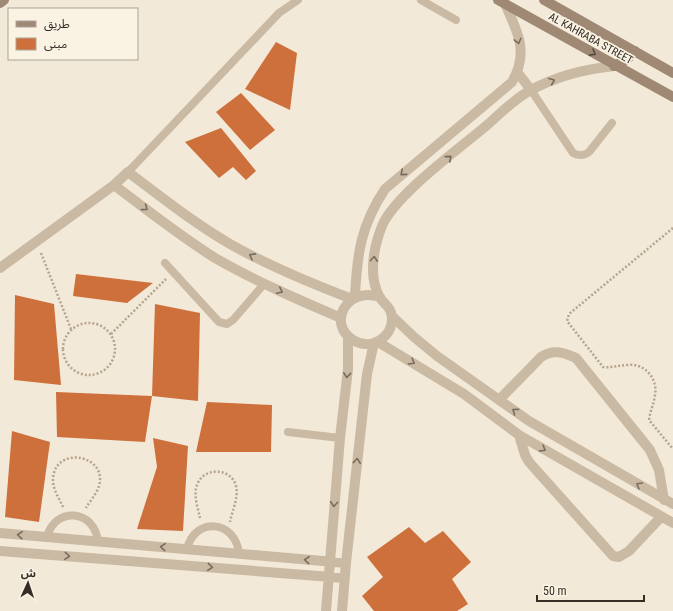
<svg xmlns="http://www.w3.org/2000/svg" width="673" height="611" font-family="'Roboto Condensed','Noto Sans Arabic',sans-serif">
<style>
.building{fill:#ce703b}
.lines{fill:none;stroke-linecap:round;stroke-linejoin:round}
.path{stroke:#b7a48d;stroke-width:2.5;stroke-dasharray:2 2;stroke-linecap:butt}
.lane{stroke:#cbbaa3;stroke-width:8}
.street{stroke:#cbbaa3;stroke-width:10}
.secondary{stroke:#9f8975;stroke-width:10}
.oneway{stroke:#796c5e}
.oneway2{stroke:#56493e}
.labels{text-anchor:middle;stroke-width:3.5;stroke-linejoin:round;paint-order:stroke}
.street-label{font-size:11px;fill:#362d26;stroke:#faf3e4}
</style>
<rect width="100%" height="100%" fill="#f3e9d8"/>
<path class="building" d="M276,42L297,53L290,110L245,89Z
M241,93L275,130L250,150L216,112Z
M221,128L256,171L246,180L233,167L219,178L185,142Z
M76,274L153,283L127,303L73,296Z
M15,295L54,304L61,385L14,380Z
M155,304L200,313L198,401L152,396Z
M56,392L152,396L145,442L57,437Z
M207,402L272,405L271,452H196Z
M12,431L50,442L39,522L5,517Z
M153,438L188,446L183,531L137,529L157,467Z
M409,527L425,543L443,531L471,562L452,579L468,604L457,611H374L362,596L383,577L367,557Z"/>
<g class="lines">
<path class="path" d="M673,228L569,314L567,321L603,367C612,368 619,365 628,365C645,363 658,379 655,395C654,404 650,411 649,420L673,449
M41,253L71,329
M63 349a26 26 0 1 1 52 0a26 26 0 1 1-52 0Z
M111,334L166,279
M63,507C59,498 52,488 53,478C56,445 108,455 99,486C97,493 90,501 86,508
M200,518C198,508 193,495 197,485C203,467 231,467 236,486C239,497 232,511 230,522"/>
<path class="lane" d="M421,0L456,20
M531,90L573,153C579,156 584,156 589,152L612,123
M128,172L279,13L298,0
M165,263L219,322L227,324L233,320L264,284
M288,432L340,438
M47,537C55,506 95,509 98,542
M187,549C195,516 236,520 239,554"/>
<path class="street" d="M518,73L531,90
M114,185C147,210 180,236 215,258C255,281 299,300 341,318
M0,268L114,185L128,172C161,197 194,223 230,244C269,266 310,283 352,299
M355,296C357,254 361,225 385,189L512,82C529,53 518,32 505,4
M380,297C346,286 327,324 353,340C370,351 392,338 392,319C392,307 384,305 379,296C368,275 374,246 382,226C395,195 459,149 486,126C500,114 515,98 531,90C557,76 585,69 614,66
M392,316L414,337L437,356L529,421L673,504
M378,342L464,394L519,435L673,523
M499,400L541,357C553,349 563,352 576,358L650,450L659,470L664,500
M519,435L525,455L529,462L613,556L619,557L629,551L661,517
M0,533L346,563
M0,551L344,578
M326,611L340,438L348,369V336
M342,611L346,563L367,374L374,343"/>
<path class="secondary" d="M498,0L673,97
M544,0L673,73
M0,3L4,0
M614,66L626,60L635,51"/>
</g>
<defs><path id="oneway-chevron" d="M-2-3.5L2.5 0L-2 3.5" fill="none" stroke-width="1.6" stroke-linecap="round" stroke-linejoin="round"/></defs>
<g class="oneway">
<use href="#oneway-chevron" transform="translate(518 41) rotate(76)"/>
<use href="#oneway-chevron" transform="translate(552 81) rotate(-23)"/>
<use href="#oneway-chevron" transform="translate(449 158) rotate(-40)"/>
<use href="#oneway-chevron" transform="translate(403 173) rotate(139)"/>
<use href="#oneway-chevron" transform="translate(145 208) rotate(37)"/>
<use href="#oneway-chevron" transform="translate(252 256) rotate(-152)"/>
<use href="#oneway-chevron" transform="translate(374 259) rotate(-86)"/>
<use href="#oneway-chevron" transform="translate(280 291) rotate(25)"/>
<use href="#oneway-chevron" transform="translate(412 362) rotate(31)"/>
<use href="#oneway-chevron" transform="translate(347 375) rotate(96)"/>
<use href="#oneway-chevron" transform="translate(515 411) rotate(-144)"/>
<use href="#oneway-chevron" transform="translate(543 449) rotate(30)"/>
<use href="#oneway-chevron" transform="translate(357 461) rotate(-84)"/>
<use href="#oneway-chevron" transform="translate(639 485) rotate(-150)"/>
<use href="#oneway-chevron" transform="translate(334 504) rotate(95)"/>
<use href="#oneway-chevron" transform="translate(20 535) rotate(-175)"/>
<use href="#oneway-chevron" transform="translate(163 547) rotate(-175)"/>
<use href="#oneway-chevron" transform="translate(67 556) rotate(5)"/>
<use href="#oneway-chevron" transform="translate(307 560) rotate(-175)"/>
<use href="#oneway-chevron" transform="translate(210 567) rotate(5)"/>
</g>
<use class="oneway2" href="#oneway-chevron" transform="translate(593 53) rotate(29)"/>
<g class="labels">
<g class="street-label">
<text transform="translate(591 38) rotate(29)" y="4">AL KAHRABA STREET</text>
</g>
</g>
<rect x="8" y="8" width="130" height="52" fill="#faf3e4" stroke="#aca498"/>
<rect x="16" y="21" width="20" height="6" fill="#9f8975" stroke="#aca498"/>
<text x="44" y="28" font-size="12" fill="#362d26">طريق</text>
<rect x="16" y="38" width="20" height="12" fill="#ce703b" stroke="#aca498"/>
<text x="44" y="48" font-size="12" fill="#362d26">مبنى</text>
<g transform="translate(28 583) rotate(3)" stroke="#faf3e4" stroke-width="3" paint-order="stroke">
<path d="M0-3L7 15L0 10L-7 15Z" fill="#362d26"/>
<text y="-6" font-size="11" font-weight="bold" text-anchor="middle" fill="#362d26">ش</text>
</g>
<path d="M537 595v6h107v-6" fill="none" stroke="#362d26" stroke-width="2"/>
<text x="543" y="595" font-size="12" fill="#362d26" stroke="#faf3e4" stroke-width="3" paint-order="stroke">50 m</text>
</svg>
